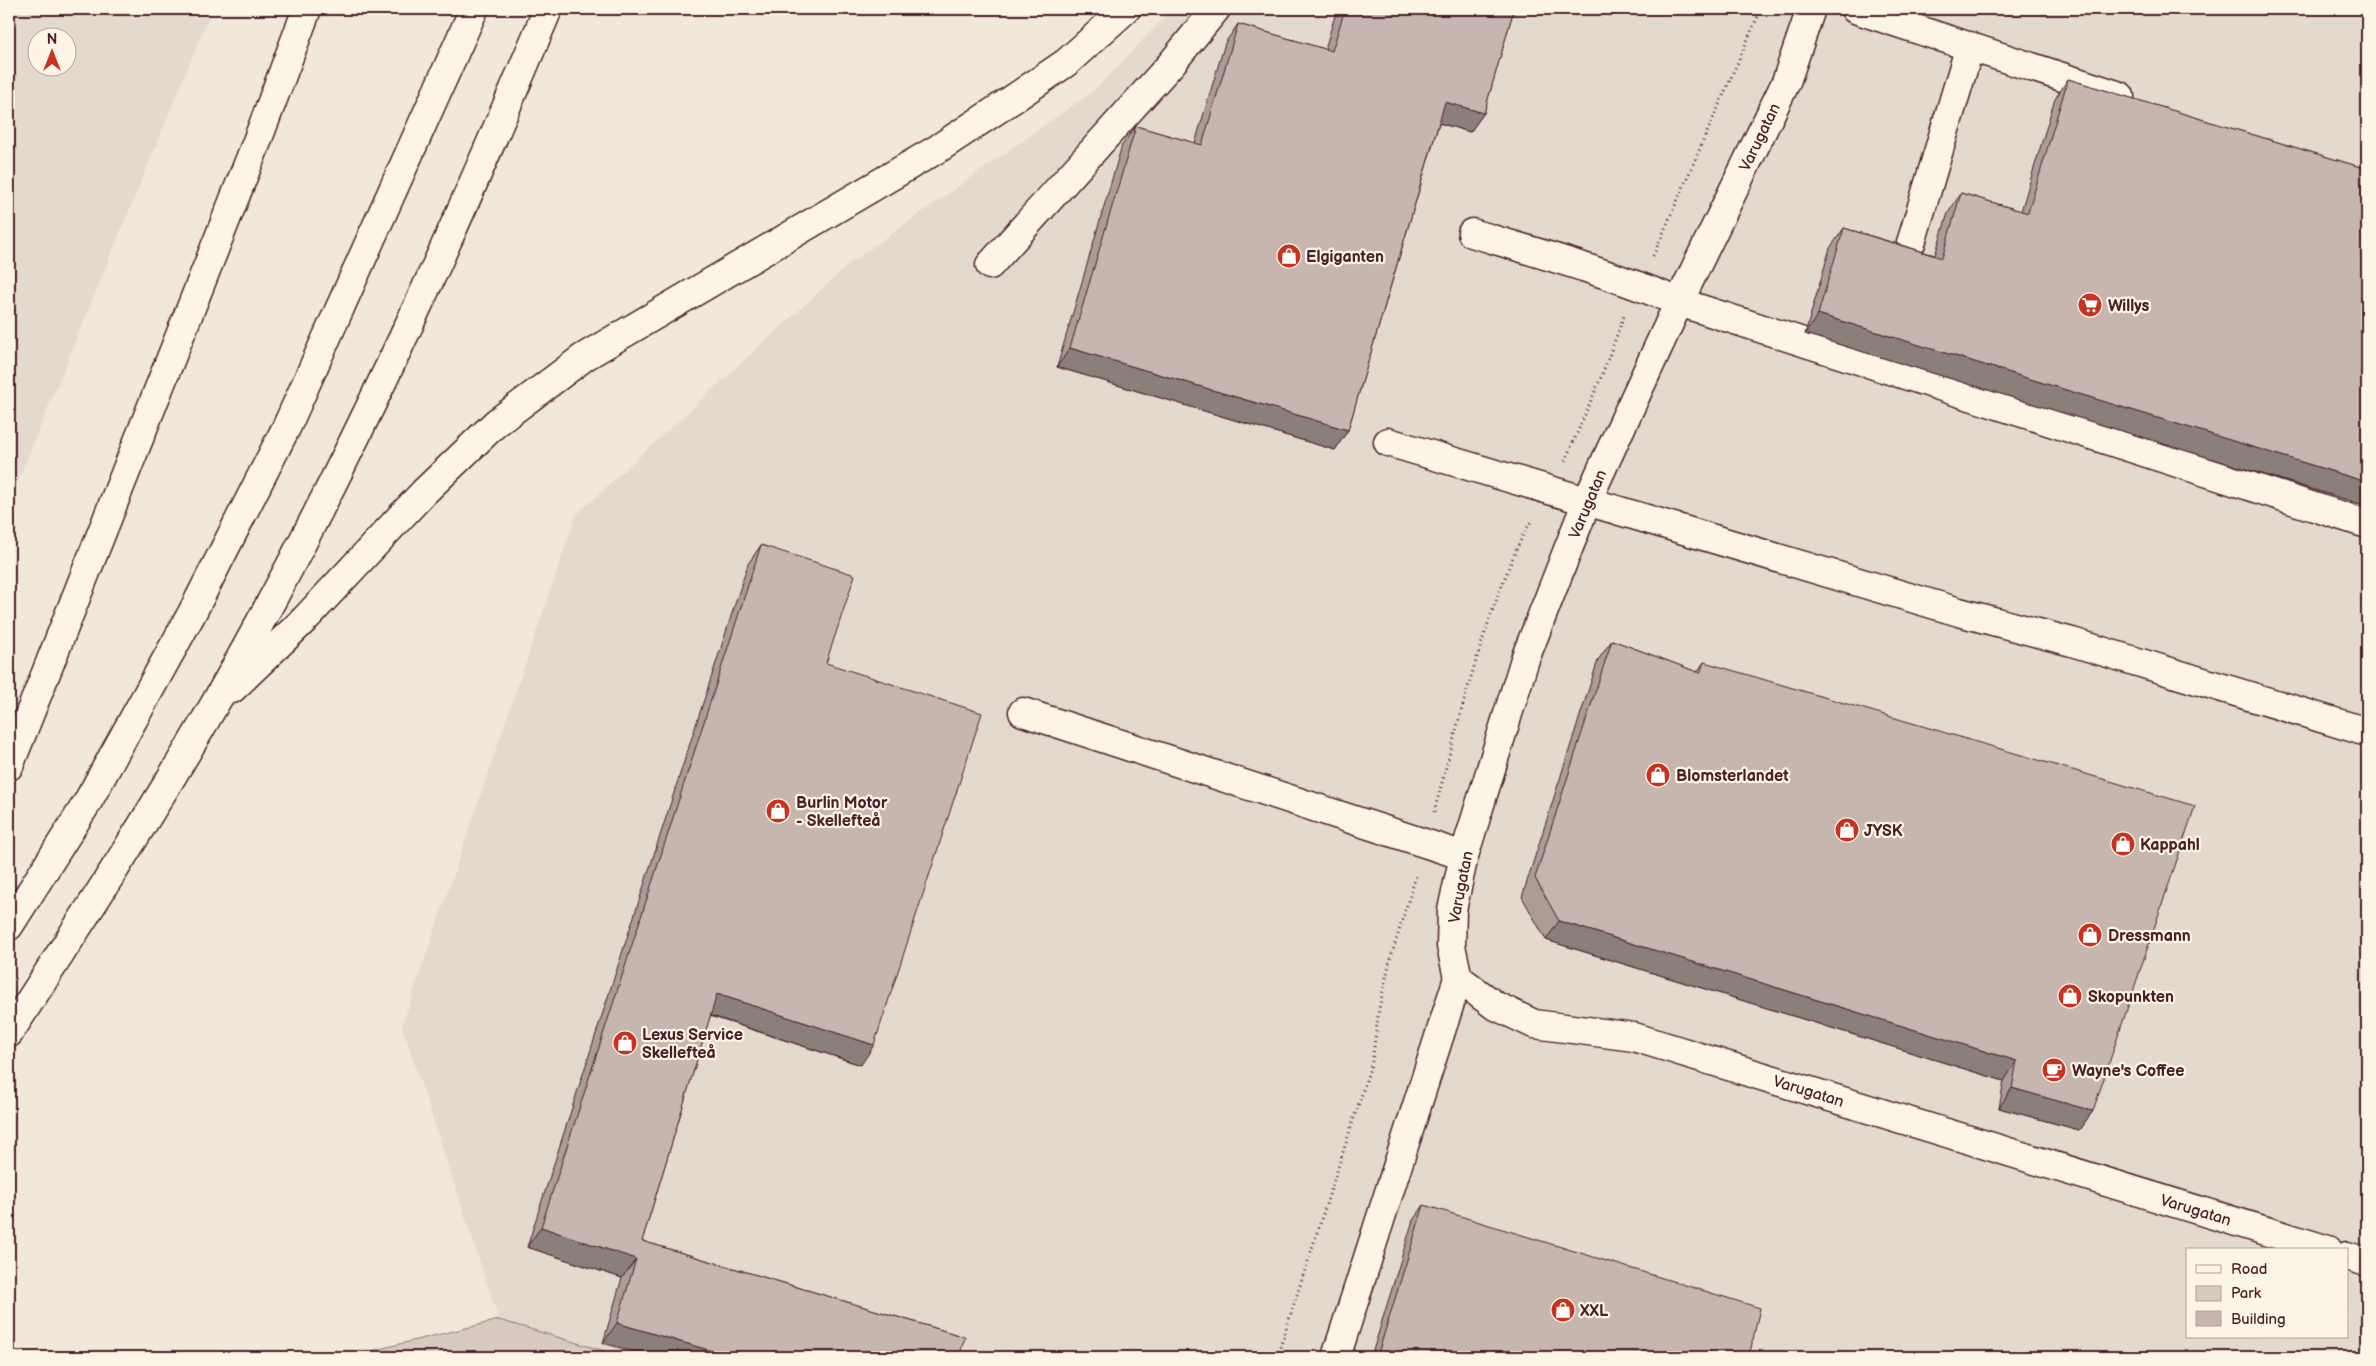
<svg xmlns="http://www.w3.org/2000/svg" width="2376" height="1366" font-family="'Balsamiq Sans',sans-serif">
<style>
.built{fill:#e4d9cd;fill-rule:evenodd}
.green{fill:#d8cac0;stroke:#917476}
.lines{fill:none;stroke-linecap:round;stroke-linejoin:round}
.minor-casing{stroke:#4a1f2b;stroke-width:31}
.highway-casing{stroke:#4a1f2b;stroke-width:31}
.path{stroke:#4a1f2b;stroke-width:3;stroke-dasharray:1 4;stroke-linecap:butt}
.minor{stroke:#fcf5e5;stroke-width:28}
.highway{stroke:#fcf5e5;stroke-width:28}
.wall{fill:#ab9d96;stroke:#4a1f2b}
.shaded-wall{fill:#8b7f7a;stroke:#4a1f2b}
.building{fill:#c7b6af;stroke:#4a1f2b}
.labels{text-anchor:middle;stroke-width:4.5;stroke-linejoin:round;paint-order:stroke}
.street-label{font-size:16px;fill:#4a1f2b;stroke:#fcf5e5}
.poi-label{font-size:16px;font-weight:bold;fill:#4a1f2b;stroke:#fcf5e5;text-anchor:start}
</style>
<rect width="100%" height="100%" fill="#f1e8da"/>
<filter id="ink" filterUnits="userSpaceOnUse"><feTurbulence type="fractalNoise" baseFrequency=".02" numOctaves="2"/><feDisplacementMap in="SourceGraphic" scale="10" xChannelSelector="R" yChannelSelector="G"/><feConvolveMatrix kernelMatrix="1 2 1 2 8 2 1 2 1" color-interpolation-filters="sRGB"/></filter>
<g filter="url(#ink)">
<path class="built" d="M9,9H212L9,503ZM38,38H68V68H38Z
M1172,9H2367V1357H625L499,1320L402,1026L576,515L850,263L1096,89ZM2187,1250H2347V1337H2187Z"/>
<path class="green" d="M499,1320L625,1357H346Z"/>
<g class="lines">
<defs>
<g id="minor">
<path id="s1" d="M1811,9L1786,82L1679,302L1587,501L1525,659L1464,856L1452,910L1451,946L1458,978L1494,1005L1534,1024L1634,1037L2328,1250"/>
<path d="M1855,9L2120,96"/>
<path d="M1472,233C1542,254 1612,274 1679,302L2367,524"/>
<path d="M1911,243L1970,46"/>
<path d="M990,265L1171,64L1216,9"/>
<path d="M1388,442L1959,612L2072,642L2367,732"/>
<path d="M1023,712L1464,856"/>
<path d="M2347,1256L2367,1262"/>
<path d="M1336,1357L1458,978"/>
</g>
<path id="highway" d="M232,689L305,619L424,492L496,423L584,357L939,148L1013,99L1067,62L1126,9
M9,766L256,144L307,9
M9,926L87,803L192,613L287,426L474,9
M9,1033C79,925 149,818 213,707C341,483 448,247 548,9"/>
</defs>
<use href="#minor" class="minor-casing"/>
<use href="#highway" class="highway-casing"/>
<path class="path" d="M1653,256L1761,9
M1565,461L1602,375L1624,316
M1434,812C1454,739 1472,664 1499,593C1509,568 1517,543 1532,520
M1277,1357L1372,1062L1379,1009L1390,960L1416,876"/>
<use href="#minor" class="minor"/>
<use href="#highway" class="highway"/>
</g>
<path class="wall" d="M1337,9H1514L1484,113L1470,132L1439,123L1348,430L1335,450L1057,367L1122,145L1136,126L1195,143L1225,43L1238,24L1325,49Z
M2068,79L2367,169V506L1805,334L1830,248L1844,228L1935,255L1948,213L1961,193L2021,211L2055,99Z
M761,545L826,663L861,1065L710,1016L642,1241L965,1337L603,1343L622,1278L527,1247L748,564Z
M1612,640L1697,672L1704,662L2093,1111L2079,1130L1999,1108L2004,1081L1546,940L1522,897L1598,660Z
M1424,1205L1749,1357H1371L1413,1220Z"/>
<path class="shaded-wall" d="M1445,102L1484,113L1470,132L1432,121Z
M1818,314L2367,482V506L1805,334Z
M1070,348L1348,430L1335,450L1057,367Z
M1559,921L2017,1061L2004,1081L1546,940Z
M717,994L874,1045L861,1065L703,1013Z
M2012,1088L2093,1111L2079,1130L1999,1108Z
M541,1227L636,1259L622,1278L527,1247Z
M617,1323L732,1357H652L603,1343Z"/>
<path class="building" d="M1345,9H1514L1484,113L1445,102L1348,430L1070,348L1136,126L1202,145L1238,24L1332,51Z
M2068,79L2367,169V482L1818,314L1844,228L1942,258L1961,193L2028,213Z
M761,545L855,575L826,663L982,713L874,1045L717,994L642,1241L965,1337L959,1357H732L617,1323L636,1259L541,1227Z
M1612,640L1700,673L1704,662L2195,806L2093,1111L2012,1088L2017,1061L1559,921L1535,878Z
M1424,1205L1760,1308L1749,1357H1377Z"/>
</g>
<defs>
<symbol id="shop-disc" viewBox="-11 -11 22 22"><circle r="9.5" fill="#c8321e" stroke="#fcf5e5"/><path d="M-5-2.5h2.3a2.7 3.5 0 0 1 5.4 0H5L5.5 6h-11ZM-1.5-2.5h3a1.5 2.3 0 0 0-3 0Z" fill="#fff"/></symbol>
<symbol id="supermarket-disc" viewBox="-11 -11 22 22"><circle r="9.5" fill="#c8321e" stroke="#fcf5e5"/><path d="M-6-5.5h2.5l.6 2H6L4.5 2H-2.5L-4.4-4H-6ZM-1.5 3.2a1.3 1.3 0 1 0 .1 0ZM3 3.2a1.3 1.3 0 1 0 .1 0Z" fill="#fff"/></symbol>
<symbol id="cafe-disc" viewBox="-11 -11 22 22"><circle r="9.5" fill="#c8321e" stroke="#fcf5e5"/><path d="M-5.5-4.5H6V0H3Q3 3.5 0 3.5H-2.5Q-5.5 3.5-5.5 0ZM3-3.2v2h1.7v-2ZM-6 4.5H4V6H-6Z" fill="#fff"/></symbol>
</defs>
<g fill-rule="evenodd">
<use href="#shop-disc" x="1275" y="242" width="28" height="28"/>
<use href="#supermarket-disc" x="2076" y="291" width="28" height="28"/>
<use href="#shop-disc" x="1644" y="761" width="28" height="28"/>
<use href="#shop-disc" x="764" y="797" width="28" height="28"/>
<use href="#shop-disc" x="1833" y="816" width="28" height="28"/>
<use href="#shop-disc" x="2109" y="830" width="28" height="28"/>
<use href="#shop-disc" x="2076" y="921" width="28" height="28"/>
<use href="#shop-disc" x="2056" y="982" width="28" height="28"/>
<use href="#shop-disc" x="611" y="1029" width="28" height="28"/>
<use href="#cafe-disc" x="2040" y="1056" width="28" height="28"/>
<use href="#shop-disc" x="1549" y="1296" width="28" height="28"/>
</g>
<g class="labels">
<g class="street-label">
<text transform="translate(1759 137) rotate(-64)" y="6">Varugatan</text>
<text transform="translate(1587 504) rotate(-67)" y="6">Varugatan</text>
<text transform="translate(1460 887) rotate(-79)" y="6">Varugatan</text>
<text dy="6" stroke="none"><textPath href="#s1" startOffset="1414">Varugatan</textPath></text>
<text dy="6" stroke="none"><textPath href="#s1" startOffset="1819">Varugatan</textPath></text>
</g>
<g class="poi-label">
<text x="1306" y="262">Elgiganten</text>
<text x="2108" y="311">Willys</text>
<text x="1676" y="781">Blomsterlandet</text>
<text x="796" y="808">Burlin Motor<tspan x="796" dy="18">- Skellefteå</tspan></text>
<text x="1864" y="836">JYSK</text>
<text x="2140" y="850">Kappahl</text>
<text x="2108" y="941">Dressmann</text>
<text x="2088" y="1002">Skopunkten</text>
<text x="642" y="1040">Lexus Service<tspan x="642" dy="18">Skellefteå</tspan></text>
<text x="2072" y="1076">Wayne's Coffee</text>
<text x="1580" y="1316">XXL</text>
</g>
</g>
<rect width="2376" height="1366" fill="none" stroke="#fcf5e5" stroke-width="30"/>
<rect x="15" y="15" width="2346" height="1336" fill="none" stroke="#4a1f2b" stroke-width="2" filter="url(#ink)"/>
<rect x="2186" y="1248" width="162" height="90" fill="#fcf5e5" stroke="#b59f9b"/>
<rect x="2196" y="1265" width="25" height="8" fill="#fcf5e5" stroke="#b59f9b"/>
<text x="2231" y="1274" font-size="15" fill="#4a1f2b">Road</text>
<rect x="2196" y="1286" width="25" height="15" fill="#d8cac0" stroke="#b59f9b"/>
<text x="2231" y="1298" font-size="15" fill="#4a1f2b">Park</text>
<rect x="2196" y="1311" width="25" height="15" fill="#c7b6af" stroke="#b59f9b"/>
<text x="2231" y="1324" font-size="15" fill="#4a1f2b">Building</text>
<g transform="translate(52 52)"><circle r="24" fill="#fcf5e5" stroke="#b59f9b"/>
<path d="M0-4L9 19L0 12L-9 19Z" fill="#c8321e"/>
<text y="-8" font-size="14" font-weight="bold" text-anchor="middle" fill="#4a1f2b">N</text>
</g>
</svg>
